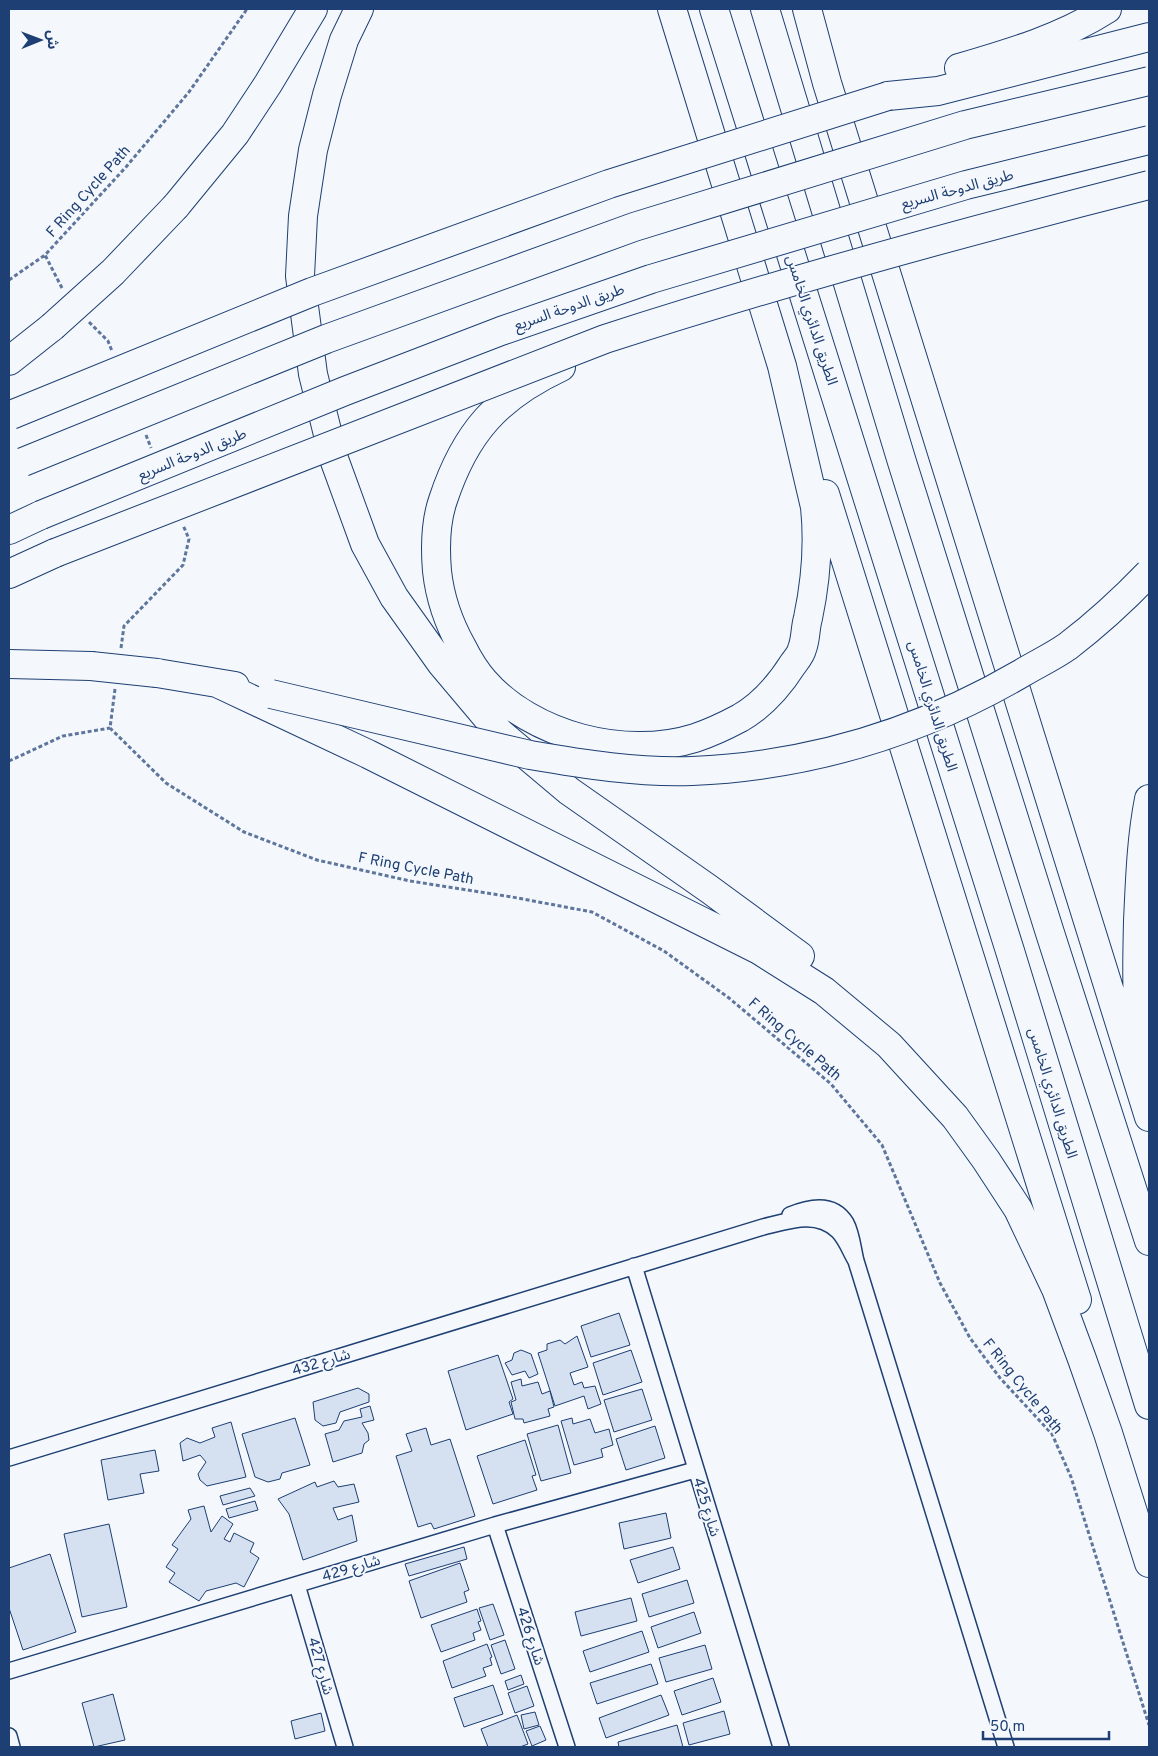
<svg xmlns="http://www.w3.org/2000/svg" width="1158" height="1756" font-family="Overpass,'Noto Sans Arabic',sans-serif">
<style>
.building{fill:#d5e0f0;stroke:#1d3f73}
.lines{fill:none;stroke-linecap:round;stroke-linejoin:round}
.street-casing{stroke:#1d3f73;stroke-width:18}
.highway-casing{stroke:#1d3f73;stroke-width:30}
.path{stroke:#5e769c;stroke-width:3;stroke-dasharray:4 2.5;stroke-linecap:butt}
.street{stroke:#f4f7fb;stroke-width:15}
.highway{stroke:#f4f7fb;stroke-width:28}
.highway-bridge-casing{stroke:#1d3f73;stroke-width:30;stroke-linecap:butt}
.highway-bridge{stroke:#f4f7fb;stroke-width:28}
.labels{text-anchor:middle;stroke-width:4;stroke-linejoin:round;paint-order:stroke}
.street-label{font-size:15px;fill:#1d3f73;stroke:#f4f7fb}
</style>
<rect width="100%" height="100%" fill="#f4f7fb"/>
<path class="building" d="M619,1313L630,1345L591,1357L581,1326Z
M577,1336L588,1367L570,1373L574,1385L582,1382L584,1388L595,1386L601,1404L588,1409L584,1396L555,1406L538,1353L547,1350V1344L560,1340L565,1344Z
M521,1350L531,1354L538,1374L529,1378L525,1371L512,1375L505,1363L512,1360L514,1353Z
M631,1350L642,1382L603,1395L593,1363Z
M498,1355L513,1399L509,1402L513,1414L466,1430L448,1371Z
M521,1379L522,1386L538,1382L542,1394L550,1391L554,1407L548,1409L550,1416L524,1423L523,1419H515L511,1402L516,1400L511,1382Z
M358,1388L369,1394V1402L340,1412L336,1423L323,1426L315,1420L313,1402Z
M642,1389L652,1420L614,1432L604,1400Z
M370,1406L374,1420L362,1423L368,1433L369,1440L364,1444L362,1453L333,1462L325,1434L339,1430L344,1421L362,1417L360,1409Z
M295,1418L310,1465L282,1473L280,1479L268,1482L255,1477L242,1434Z
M572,1418L573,1424L590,1419L595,1433L609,1429L613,1445L601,1449L603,1457L574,1465L561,1421Z
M231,1422L246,1477L207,1486L200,1480L198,1474L206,1462L200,1455L183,1461L180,1443L187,1438L200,1443L215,1437L212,1428Z
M558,1425L571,1473L541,1481L527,1434Z
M655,1426L665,1458L626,1470L616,1439Z
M426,1428L431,1445L450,1439L475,1516L434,1529L431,1523L418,1527L396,1456L412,1451L406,1434Z
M525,1440L536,1475L532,1476L537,1490L493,1504L477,1456Z
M155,1450L159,1471L140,1474L144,1493L108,1500L101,1460Z
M334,1481L338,1487L354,1484L359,1502L333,1508L338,1520L352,1515L357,1541L303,1560L289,1514L278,1499L315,1482L317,1487Z
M250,1488L255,1496L223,1505L220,1496Z
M255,1501L258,1510L229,1518L226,1509Z
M204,1506L211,1532L222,1516L233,1524L224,1539L230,1542L234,1533L254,1543L250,1552L259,1558L244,1587L236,1583L206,1591L199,1601L169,1582L175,1573L166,1567L178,1549L172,1545L191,1519L188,1510Z
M666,1513L671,1538L624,1549L619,1523Z
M109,1524L127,1607L82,1617L64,1534Z
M464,1547L467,1559L409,1576L405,1564Z
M673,1547L680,1569L638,1583L630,1560Z
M50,1554L76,1632L23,1650L9,1608V1568Z
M460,1563L469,1590L464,1592L467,1602L421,1618L409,1581Z
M687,1580L694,1603L649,1617L642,1594Z
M631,1598L637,1621L581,1636L575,1612Z
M493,1604L504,1635L490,1640L479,1608Z
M477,1609L481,1621L478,1622L481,1630L473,1633L475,1640L441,1652L431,1625Z
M694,1612L701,1633L658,1648L651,1627Z
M642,1631L649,1652L590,1672L583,1651Z
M505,1640L515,1669L501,1674L491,1645Z
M487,1644L492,1657L490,1658L492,1665L483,1668L486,1676L452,1688L443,1661Z
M705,1645L712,1669L666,1682L659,1658Z
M651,1664L658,1684L597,1704L590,1683Z
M521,1675L524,1684L508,1690L505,1681Z
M713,1678L721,1702L682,1715L674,1691Z
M493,1685L503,1714L464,1727L454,1698Z
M527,1686L534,1706L515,1713L508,1693Z
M113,1694L125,1740L94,1747L82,1703Z
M661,1695L669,1715L606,1738L599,1718Z
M724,1711L730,1734L689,1745L683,1723Z
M535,1712L539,1725L524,1729L521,1715Z
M321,1713L325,1731L295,1739L291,1721Z
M517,1715L528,1744L520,1747H488L481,1729Z
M677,1725L683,1747H619L618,1742Z
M540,1726L546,1740L532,1746L526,1731Z"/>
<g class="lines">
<defs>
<path id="street" d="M790,1215C809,1207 833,1202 846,1223C852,1234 853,1249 856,1261L1006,1747
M634,1266L781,1747
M9,1458L763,1227C788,1221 817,1210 838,1231C846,1239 850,1251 856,1261
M495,1525L567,1747
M297,1585L345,1747
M9,1671L495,1525L695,1470
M9,1736L12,1747"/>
<path id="highway" d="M359,9L344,40L327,95L313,150L303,216L300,276L313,374L334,459L365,544L394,597L441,663L500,733L569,791L709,889L800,956
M714,9L1010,951L1149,1405
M765,9L902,462L1050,933L1149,1241
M807,9L827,83L1149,1117
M959,68C1010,53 1062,38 1107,9
M888,96L938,91L1149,37
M176,206L235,134L268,84L313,9
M9,361L52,327
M561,367C497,397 465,433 443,500C435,523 435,547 437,571C440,599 448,622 462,647C468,659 475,671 484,681C532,736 625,760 695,738C710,733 725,726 740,718C763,705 779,686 793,664C796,660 801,654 802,649C806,639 805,628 808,618C816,580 819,546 815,507L782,366L672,9
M825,494L1077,1300
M9,530L41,515
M9,574L55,553
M9,664L91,666
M157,673L235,686
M217,683L368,754L759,950L824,991L889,1045L955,1117L986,1160L1018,1209L1056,1289L1082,1359L1108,1433L1149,1563
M1146,1058C1135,1011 1137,969 1138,921C1140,880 1141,840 1149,799"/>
</defs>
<use href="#street" class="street-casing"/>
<use href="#highway" class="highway-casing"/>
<path class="path" d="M9,280L45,255
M62,288L45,255L126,167L189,92L247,9
M89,322L108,341L112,351
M146,435L151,448
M121,648L124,626L183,565L189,539L183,525
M115,689L110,728L166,783L244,832L317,860L410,881L512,897L592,912L664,951L729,998L831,1084L882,1145L940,1283L970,1338L1000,1378L1052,1434L1071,1477L1149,1725
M9,761L63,736L110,728"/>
<use href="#street" class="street"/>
<use href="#highway" class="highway"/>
<defs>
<path id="highway-bridge" d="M52,327L113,272L176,206
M11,415L312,292L609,184L888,96
M23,462L326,339L634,227L965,125L1149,81
M41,515L345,391L501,331L651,279L966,185L1149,140
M55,553L605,339C785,281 967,231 1149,185
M91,666L157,673
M271,694L530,755C583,764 638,773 692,771C809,766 921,732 1022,673C1037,664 1054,656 1068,646C1097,624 1124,599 1149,573"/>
</defs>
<use href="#highway-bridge" class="highway-bridge-casing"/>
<use href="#highway-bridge" class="highway-bridge"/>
</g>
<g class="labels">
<g class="street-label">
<text transform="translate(957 189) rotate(-15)" y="5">طريق الدوحة السريع</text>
<text transform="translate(88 191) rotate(-48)" y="5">F Ring Cycle Path</text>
<text transform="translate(569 307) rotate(-19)" y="5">طريق الدوحة السريع</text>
<text transform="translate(812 320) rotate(72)" y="5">الطريق الدائري الخامس</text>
<text transform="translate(192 454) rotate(-22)" y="5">طريق الدوحة السريع</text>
<text transform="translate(933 706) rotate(73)" y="5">الطريق الدائري الخامس</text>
<text transform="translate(416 868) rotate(11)" y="5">F Ring Cycle Path</text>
<text transform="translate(795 1039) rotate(41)" y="5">F Ring Cycle Path</text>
<text transform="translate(1053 1093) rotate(73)" y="5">الطريق الدائري الخامس</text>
<text transform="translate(321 1362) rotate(-17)" y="5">شارع 432</text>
<text transform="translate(1023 1386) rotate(51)" y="5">F Ring Cycle Path</text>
<text transform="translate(707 1507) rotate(73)" y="5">شارع 425</text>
<text transform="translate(351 1568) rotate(-17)" y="5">شارع 429</text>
<text transform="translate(531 1636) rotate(72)" y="5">شارع 426</text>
<text transform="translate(321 1666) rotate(74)" y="5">شارع 427</text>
</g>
</g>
<rect width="1158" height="1756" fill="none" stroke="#1d3f73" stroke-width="20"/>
<g transform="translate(40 40) rotate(89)" stroke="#f4f7fb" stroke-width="4" paint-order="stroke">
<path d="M0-4L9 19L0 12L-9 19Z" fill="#1d3f73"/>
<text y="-8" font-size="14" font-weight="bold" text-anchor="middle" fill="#1d3f73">ش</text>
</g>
<path d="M983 1731v8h126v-8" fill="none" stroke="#1d3f73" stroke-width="2.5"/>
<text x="990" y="1731" font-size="15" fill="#1d3f73" stroke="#f4f7fb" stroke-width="4" paint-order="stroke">50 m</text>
</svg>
